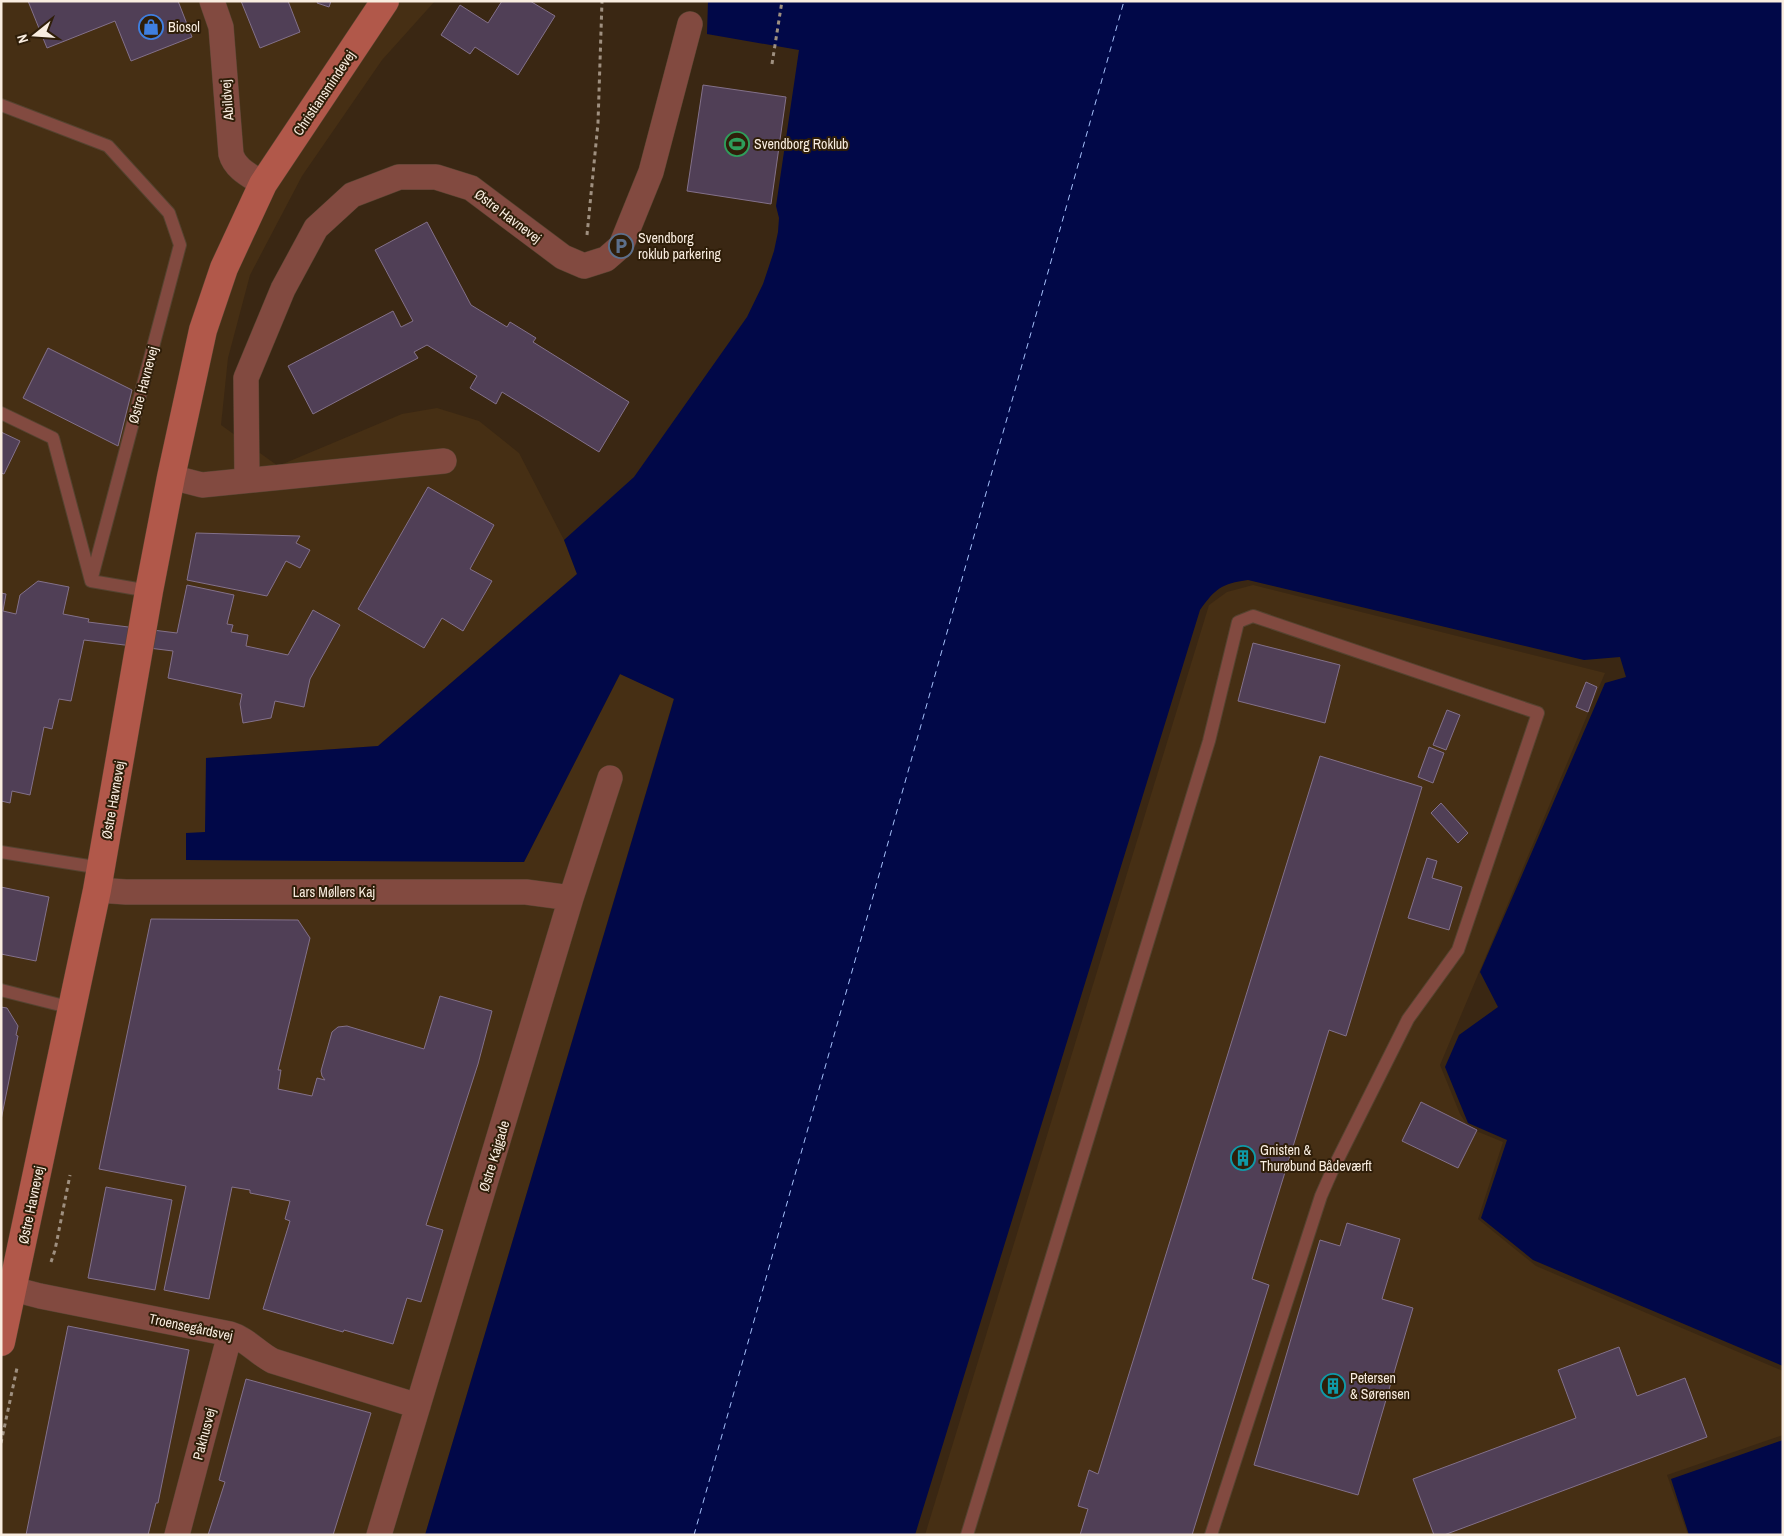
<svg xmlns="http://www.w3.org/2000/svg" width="1784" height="1536" font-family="'Archivo Narrow',sans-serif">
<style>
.built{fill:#462f14}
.water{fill:#010848}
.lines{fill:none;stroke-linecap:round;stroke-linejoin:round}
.ferry{stroke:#a6c1fb;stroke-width:1;stroke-dasharray:6 5;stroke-linecap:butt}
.building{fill:#503f56;stroke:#83718a}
.lane-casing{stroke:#554330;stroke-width:14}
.street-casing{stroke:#554330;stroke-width:26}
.secondary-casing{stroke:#554330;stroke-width:29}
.path{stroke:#9f9080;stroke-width:3;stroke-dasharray:4 4;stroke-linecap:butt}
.lane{stroke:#824a40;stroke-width:12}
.street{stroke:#824a40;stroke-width:25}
.secondary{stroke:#b1584a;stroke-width:28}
.labels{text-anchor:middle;stroke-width:4;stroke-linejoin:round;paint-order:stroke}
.poi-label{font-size:14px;fill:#f9ede0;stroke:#2f1e09;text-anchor:start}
.street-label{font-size:14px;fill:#f9ede0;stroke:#2f1e09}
</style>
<rect width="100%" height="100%" fill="#3a2713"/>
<path class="built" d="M1,1H435L382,60L302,176L250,275L228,358L221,425L278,466L402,414L437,408L479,421L519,453L564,540L577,574L378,746L206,758L524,862L620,674L674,698L425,1535H1Z
M1253,585L1605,673L1440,1065L1460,1114L1469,1128L1503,1142L1478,1219L1536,1266L1783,1371V1435L1667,1475L1688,1535H925L1209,605L1227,592Z"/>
<path class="water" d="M708,1H1783V1366L1533,1260L1481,1218L1507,1140L1468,1123L1445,1067L1459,1035L1498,1007L1480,972L1605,683L1626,677L1620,657L1584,660L1248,580C1221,584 1216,588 1200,610L915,1535H425L674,699L620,674L524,862L186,860V833L205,832L206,758L378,746L577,574L564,540L634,477L747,317L763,284L774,251L778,232L779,218L776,206L799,50L707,34Z
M1783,1440V1535H1689L1671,1479Z"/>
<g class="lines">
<path class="ferry" d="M694,1535L1124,1"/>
</g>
<path class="building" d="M28,1H178L192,37L131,61L115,21L47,48Z
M241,1H288L300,32L260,48Z
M318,1H331L329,7L317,3Z
M502,1H530L555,16L518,75L475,47L470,54L441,35L460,5L488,23Z
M703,85L786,97L771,204L687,191Z
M427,222L471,305L507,327L510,322L536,338L533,342L629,402L599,452L502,392L496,404L470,388L477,376L427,345L414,352L418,358L313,414L288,366L393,311L401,327L413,321L375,250Z
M48,348L132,390L118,446L23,398Z
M1,432L20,441L4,474L1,473Z
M428,487L494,525L470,569L492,581L463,631L442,618L424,648L358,609Z
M196,533L300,536L296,543L310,550L300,568L286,561L267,596L187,580Z
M38,581L69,587L63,614L89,619L88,622L177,633L187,585L234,595L227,624L233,625L231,632L248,635L246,646L288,655L313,610L340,625L310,679L304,707L275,701L271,718L243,723L240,704L242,694L168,678L173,651L84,640L71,701L59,699L52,729L44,727L30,795L12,791L10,803L1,801V593L6,594L3,611L16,614L20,595Z
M1253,643L1340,665L1325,723L1238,701Z
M1586,682L1597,687L1588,712L1576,707Z
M1447,710L1460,715L1446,750L1433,745Z
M1429,747L1444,753L1433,783L1418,777Z
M1320,756L1422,787L1346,1036L1329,1030L1252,1279L1269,1285L1192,1535H1080L1088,1509L1078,1506L1089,1470L1098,1474Z
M1441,803L1468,833L1458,843L1431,813Z
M1427,858L1437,861L1432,878L1462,887L1449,930L1408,918Z
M1,887L49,897L36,961L1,954Z
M151,919L298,920L310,938L278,1070H281L278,1089L312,1096L317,1078L325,1080L322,1076L321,1071L332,1032L338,1027L347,1026L424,1049L440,996L492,1011L478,1064L426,1225L443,1230L421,1302L407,1298L393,1344L344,1330L343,1332L263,1309L290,1221L285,1219L290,1201L250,1193V1190L232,1187L209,1299L164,1290L186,1186L99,1169Z
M1,1007L7,1008L18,1026L16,1035L18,1036L1,1120Z
M1421,1102L1477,1130L1458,1168L1402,1141Z
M106,1187L172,1200L155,1290L88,1278Z
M1347,1223L1400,1239L1382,1299L1413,1308L1358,1495L1254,1465L1320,1240L1340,1246Z
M68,1326L189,1350L158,1503H156L148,1535H26Z
M1619,1347L1637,1396L1685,1378L1707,1437L1444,1535H1434L1413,1479L1576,1418L1558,1370Z
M246,1379L371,1413L333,1535H208L225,1482L219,1480Z"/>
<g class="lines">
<defs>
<path id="lane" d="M1,105L108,146L169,213L180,245L91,581
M1,413L53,438L91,581L149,591
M1,852L101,868
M1,990L72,1008
M967,1535L1209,741L1238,622L1253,616L1538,713L1458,950L1408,1019L1332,1171L1321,1196L1211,1535"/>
<path id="street" d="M212,1L221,27L231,154C235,169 251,176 263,184
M171,477L202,485L444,461
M247,480L246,378L283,289L316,228L352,195L399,177H436L471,188L563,257L584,266L606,259L621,246L651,172L690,24
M97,890L126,892H526L571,898
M13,1289L40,1296L230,1334C247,1339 257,1353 273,1361L418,1406
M177,1535L230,1334
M379,1535L571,898L610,778"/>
<path id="secondary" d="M1,1342L97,890L149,591L171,477L203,330L224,268L263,184L385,1"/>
</defs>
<use href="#lane" class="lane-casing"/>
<use href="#street" class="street-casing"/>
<use href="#secondary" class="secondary-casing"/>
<path class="path" d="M772,64L782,1
M587,235L598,123L602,1
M51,1262L55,1250L70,1175
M1,1443L17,1368"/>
<use href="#lane" class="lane"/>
<use href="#street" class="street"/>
<use href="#secondary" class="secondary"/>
</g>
<defs>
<symbol id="shop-ring" viewBox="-11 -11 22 22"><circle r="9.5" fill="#2f1e09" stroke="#3f7fe0" stroke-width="1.5"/><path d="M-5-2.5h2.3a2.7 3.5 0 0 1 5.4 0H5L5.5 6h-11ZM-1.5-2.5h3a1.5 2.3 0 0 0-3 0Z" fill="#3f7fe0"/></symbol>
<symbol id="stadium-ring" viewBox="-11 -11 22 22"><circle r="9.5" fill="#2f1e09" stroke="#2e9e5b" stroke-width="1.5"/><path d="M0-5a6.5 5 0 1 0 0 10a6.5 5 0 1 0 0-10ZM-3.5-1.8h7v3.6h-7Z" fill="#2e9e5b"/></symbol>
<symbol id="parking-ring" viewBox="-11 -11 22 22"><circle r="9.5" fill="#2f1e09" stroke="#5c6f8a" stroke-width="1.5"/><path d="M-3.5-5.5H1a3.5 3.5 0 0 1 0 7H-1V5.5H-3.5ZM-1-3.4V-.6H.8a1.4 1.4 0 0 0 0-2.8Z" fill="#5c6f8a"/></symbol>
<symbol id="building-ring" viewBox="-11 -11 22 22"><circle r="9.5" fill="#2f1e09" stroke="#0f9aa8" stroke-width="1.5"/><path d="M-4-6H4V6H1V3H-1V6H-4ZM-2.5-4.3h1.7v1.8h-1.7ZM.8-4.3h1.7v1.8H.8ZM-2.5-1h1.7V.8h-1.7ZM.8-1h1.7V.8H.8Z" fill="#0f9aa8"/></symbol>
</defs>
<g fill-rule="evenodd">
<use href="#shop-ring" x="137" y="13" width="28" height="28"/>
<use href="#stadium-ring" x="723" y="130" width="28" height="28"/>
<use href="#parking-ring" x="607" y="232" width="28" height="28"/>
<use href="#building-ring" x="1229" y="1144" width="28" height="28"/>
<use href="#building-ring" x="1319" y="1372" width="28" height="28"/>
</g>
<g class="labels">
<g class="poi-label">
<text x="168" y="32">Biosol</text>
<text x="754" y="149">Svendborg Roklub</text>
<text x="638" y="243">Svendborg<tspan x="638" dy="16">roklub parkering</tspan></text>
<text x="1260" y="1155">Gnisten &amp;<tspan x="1260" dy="16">Thurøbund Bådeværft</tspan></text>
<text x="1350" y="1383">Petersen<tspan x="1350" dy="16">&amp; Sørensen</tspan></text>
</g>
<g class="street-label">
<text transform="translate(324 93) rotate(-56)" y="5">Christiansmindevej</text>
<text transform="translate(227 100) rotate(-94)" y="5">Abildvej</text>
<text transform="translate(508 216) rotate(37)" y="5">Østre Havnevej</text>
<text transform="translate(143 385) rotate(-75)" y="5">Østre Havnevej</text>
<text transform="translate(113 800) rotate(-80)" y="5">Østre Havnevej</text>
<text x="334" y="897">Lars Møllers Kaj</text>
<text transform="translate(494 1156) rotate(-73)" y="5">Østre Kajgade</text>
<text transform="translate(31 1205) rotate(-78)" y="5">Østre Havnevej</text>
<text transform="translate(191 1327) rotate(12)" y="5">Troensegårdsvej</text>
<text transform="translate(204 1434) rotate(-75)" y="5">Pakhusvej</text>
</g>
</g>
<rect width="1784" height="1536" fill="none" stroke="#f9ede0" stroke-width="5"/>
<g transform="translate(35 35) rotate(253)" stroke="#2f1e09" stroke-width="4" paint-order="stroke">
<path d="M0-4L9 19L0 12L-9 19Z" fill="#f9ede0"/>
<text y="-8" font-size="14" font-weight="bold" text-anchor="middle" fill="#f9ede0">N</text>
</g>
</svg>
